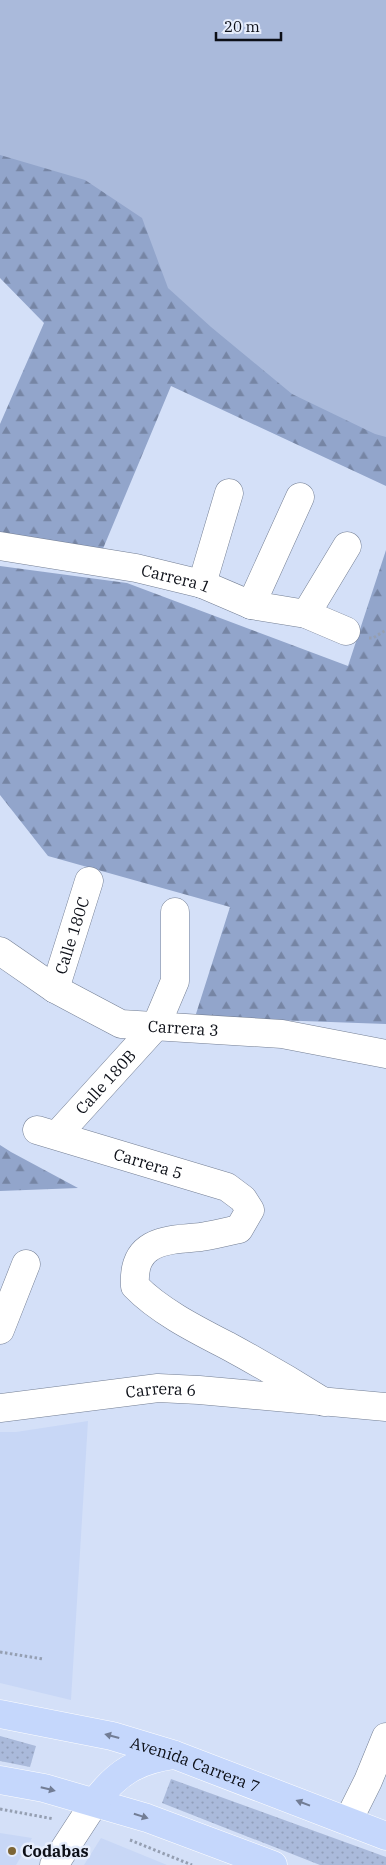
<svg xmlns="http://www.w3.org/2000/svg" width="386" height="1865" font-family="'IBM Plex Serif',serif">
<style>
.built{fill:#c8d7f6}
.grass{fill:url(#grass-dots)}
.forest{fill:url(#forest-firs)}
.park{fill:#aabadb}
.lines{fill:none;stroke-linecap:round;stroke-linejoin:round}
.minor-casing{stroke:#737e93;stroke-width:29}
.major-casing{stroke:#fff;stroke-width:29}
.path{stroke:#959fb2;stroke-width:3;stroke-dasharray:2.5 2.5;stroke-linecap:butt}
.minor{stroke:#fff;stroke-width:28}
.major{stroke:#c5d7fc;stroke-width:28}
.oneway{fill:#727d95}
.poi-dot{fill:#7c6535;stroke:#e6edfc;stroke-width:2}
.labels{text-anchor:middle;stroke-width:5;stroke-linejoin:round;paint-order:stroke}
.street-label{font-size:16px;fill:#0c0f17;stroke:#e6edfc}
.poi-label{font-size:16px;font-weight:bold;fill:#0c0f17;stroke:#e6edfc;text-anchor:start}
</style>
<defs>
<pattern id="grass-dots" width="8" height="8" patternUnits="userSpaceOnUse" patternTransform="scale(1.25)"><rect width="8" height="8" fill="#aabadb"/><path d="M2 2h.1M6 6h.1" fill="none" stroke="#919fbb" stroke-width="1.8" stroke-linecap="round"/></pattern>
<pattern id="forest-firs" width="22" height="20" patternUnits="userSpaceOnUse" patternTransform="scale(1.25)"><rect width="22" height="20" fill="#92a5cb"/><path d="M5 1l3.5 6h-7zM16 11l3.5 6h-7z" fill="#7685a4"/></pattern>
</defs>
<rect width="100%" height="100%" fill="#d4e0f8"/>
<path class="built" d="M88,1421L71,1700L0,1683V1432H16Z
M0,1833L32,1838L16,1865H0Z
M101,1838L167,1865H84Z"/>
<path class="grass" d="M0,1736L36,1746L30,1767L0,1761Z
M171,1779L386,1857V1865H320L162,1803Z"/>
<path class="forest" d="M0,0H386V486L171,386L92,575L0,543V424L44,323L0,278Z
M386,550V1024L195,1017L230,907L48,856L0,795V566L127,583L348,666Z
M0,1145L11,1152L78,1188L0,1191Z"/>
<path class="park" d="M0,0H386V437L375,434L292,394L211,327L168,288L142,218L85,180L0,155Z"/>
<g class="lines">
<defs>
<g id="minor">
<path id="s1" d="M0,546L136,568L202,584L251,605L306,614L346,631"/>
<path d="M202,584L229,493"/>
<path d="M251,605L300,497"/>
<path d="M306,614L347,546"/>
<path id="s2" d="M0,951L55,989L121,1024L282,1034L386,1054"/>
<path id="s3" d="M55,989L89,881"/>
<path id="s4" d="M37,1130L227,1187L243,1199L250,1210L239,1229C226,1232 214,1235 201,1237C166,1240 132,1240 135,1286C159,1311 197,1330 228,1346C261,1364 292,1382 324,1402"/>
<path id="s5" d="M57,1135L156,1026L175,981V912"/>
<path d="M0,1330L26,1264"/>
<path id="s6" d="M0,1408L158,1388L199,1390L386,1407"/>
<path d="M348,1821L368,1781L386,1737"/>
<path d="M54,1865L95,1802"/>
</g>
<g id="major">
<path id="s7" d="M0,1714L112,1736L175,1755L386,1836"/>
<path d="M0,1780L44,1788L147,1818L273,1865"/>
<path d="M95,1802C117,1772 138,1760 174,1755"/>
</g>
</defs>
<use href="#minor" class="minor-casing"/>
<use href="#major" class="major-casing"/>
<path class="path" d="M369,638H373L386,630
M0,1652L43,1659
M0,1809L54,1819
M130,1840L192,1865"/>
<use href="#minor" class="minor"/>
<use href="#major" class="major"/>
</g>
<defs><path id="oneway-solid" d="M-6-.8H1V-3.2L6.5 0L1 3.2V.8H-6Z" transform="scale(1.25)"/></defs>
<g class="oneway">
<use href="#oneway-solid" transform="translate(112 1736) rotate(-165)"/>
<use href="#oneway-solid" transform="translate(48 1789) rotate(14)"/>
<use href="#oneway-solid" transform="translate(303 1803) rotate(-159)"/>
<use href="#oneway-solid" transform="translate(141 1816) rotate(18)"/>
</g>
<circle class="poi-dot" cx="12" cy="1851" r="5"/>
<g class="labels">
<g class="street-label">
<text dy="6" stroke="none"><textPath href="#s1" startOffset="179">Carrera 1</textPath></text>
<text dy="6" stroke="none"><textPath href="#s3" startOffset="56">Calle 180C</textPath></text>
<text dy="6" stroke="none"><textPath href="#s2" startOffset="204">Carrera 3</textPath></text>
<text dy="6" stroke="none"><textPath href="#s5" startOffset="72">Calle 180B</textPath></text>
<text dy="6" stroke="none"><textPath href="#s4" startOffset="116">Carrera 5</textPath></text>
<text dy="6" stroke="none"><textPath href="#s6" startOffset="162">Carrera 6</textPath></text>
<text dy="6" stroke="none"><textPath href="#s7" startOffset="202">Avenida Carrera 7</textPath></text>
</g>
<g class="poi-label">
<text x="22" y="1857">Codabas</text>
</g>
</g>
<path d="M216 32v8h65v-8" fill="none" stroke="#0c0f17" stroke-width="2.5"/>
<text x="224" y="32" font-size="15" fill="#0c0f17" stroke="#e6edfc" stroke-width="4" paint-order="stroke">20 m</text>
</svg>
